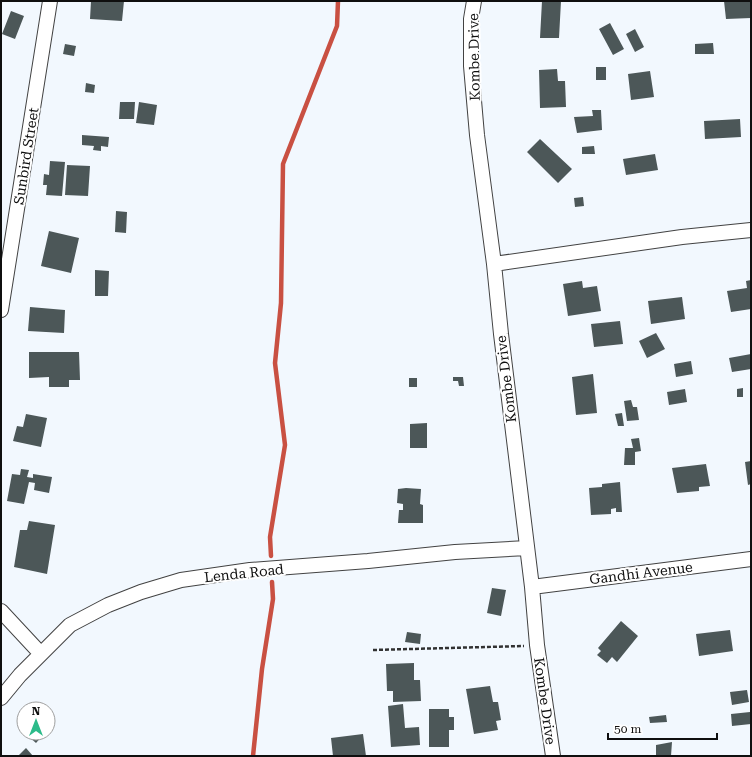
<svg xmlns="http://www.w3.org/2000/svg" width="752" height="757" font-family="'Roboto Serif',serif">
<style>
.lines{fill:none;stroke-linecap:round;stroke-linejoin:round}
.stream{stroke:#c95042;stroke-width:4.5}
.building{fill:#4c5758}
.minor-casing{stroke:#424242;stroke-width:16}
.path{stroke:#313131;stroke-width:2.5;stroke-dasharray:4 2;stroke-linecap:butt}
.minor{stroke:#fff;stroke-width:14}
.labels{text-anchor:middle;stroke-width:4;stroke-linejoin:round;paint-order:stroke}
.street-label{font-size:14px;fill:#0f0f0f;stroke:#fff}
</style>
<rect width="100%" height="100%" fill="#f2f8fe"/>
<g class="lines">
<path class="stream" d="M271,556L270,537L285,445L275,363L281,303L283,164L337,26L338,1
M253,756L262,669L273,599L272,582"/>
</g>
<path class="building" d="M91,1H124L122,21L90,19Z
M542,1H561L559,38H540Z
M724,1H751V18L726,19Z
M11,11L24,16L15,39L2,34Z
M610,23L624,49L613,55L599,29Z
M635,29L644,47L635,52L626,34Z
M713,43L714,54H695V44Z
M65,44L76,46L74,56L63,54Z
M596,67H606V80H596Z
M557,69L558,81H565L566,107L540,108L539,70Z
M650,71L654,97L631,100L628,74Z
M86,83L95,85L94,93L85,92Z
M120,102H135L134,119H119Z
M139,102L157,105L154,125L136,123Z
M592,110H601L602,130L577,133L574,117L593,116Z
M740,119L741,137L705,139L704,121Z
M82,135L109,137L108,147L101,146V151L93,150L94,146L82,145Z
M540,139L572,169L558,183L527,152Z
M594,146L595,154H582V147Z
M655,154L658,170L626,175L623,159Z
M50,161L65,162L62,196L46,195L47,185H43L44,174L49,175Z
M67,165L90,166L88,196L65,195Z
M583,197L584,206L575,207L574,198Z
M116,211L127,212L126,233L115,232Z
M49,231L79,238L71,273L41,266Z
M95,270L109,271L108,296H95Z
M751,280V309L731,312L727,291L747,288L746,281Z
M582,281L583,288L597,286L601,311L568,316L563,284Z
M682,297L685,319L651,324L648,301Z
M30,307L65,310L64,333L28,331Z
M620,321L623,344L594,347L591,324Z
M656,333L665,349L647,358L639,341Z
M29,352H79L80,380H69V387H49V377L29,378Z
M751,354V369L732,372L729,358Z
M691,361L693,374L676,377L674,364Z
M593,374L597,413L576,415L572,377Z
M453,377H463L464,386H459L458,381H453Z
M409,378H417V387H409Z
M743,388V397H737V389Z
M685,389L687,402L669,405L667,392Z
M631,400L633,407H637L639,420L627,421L624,401Z
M622,413L624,426H618L615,414Z
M26,414L47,418L41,447L13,441L17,426L23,427Z
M427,423V448H410V424Z
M639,438L641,451L635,452V465H624L625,448H633L631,439Z
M751,461V484L748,485L745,462Z
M706,464L710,486L699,487V491L677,493L672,468Z
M21,469L29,470L27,477L33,478V474L52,477L49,493L34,490L35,483L29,482L24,504L7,501L12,474L20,475Z
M620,482L622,512H616V508L611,509V514L591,515L589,488L602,487V484Z
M406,488L421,489L420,504L423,505V523H398L399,510H403V504L397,503L398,489Z
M29,521L55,525L47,574L14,567L20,530H27Z
M492,588L506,590L501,616L487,613Z
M621,621L638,636L617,662L612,657L607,663L597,655L601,651L598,648Z
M730,630L733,651L699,656L696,634Z
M407,632L421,634L420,644L405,642Z
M414,663V680H420L421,701L393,702V691H387L386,664Z
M490,686L493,702H498L501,720L496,721L498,730L474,734L466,689Z
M747,690L749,702L732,705L730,692Z
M403,704L405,728L419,727L420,745L391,747L388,706Z
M429,709H449V717H454V730H449V747H429Z
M750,712L751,724L732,726L731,714Z
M666,715L667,722L650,723L649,717Z
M28,733H41L43,735L36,743L27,735Z
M363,734L366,756H333L331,738Z
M672,742L671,756H656V745Z
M26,748L33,756H18Z"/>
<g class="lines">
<defs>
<path id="minor" d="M474,1L471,19V66L477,135L494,264L501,334L532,587L537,645L553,756
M494,264L682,237L751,230
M1,310L50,1
M532,587L751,559
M1,611L41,654
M1,698L20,675L70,625L108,605L141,592L181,580L250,570L368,561L455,552L527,548"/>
</defs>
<use href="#minor" class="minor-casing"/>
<path class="path" d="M373,650L524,646"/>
<use href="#minor" class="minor"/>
</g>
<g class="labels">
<g class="street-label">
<text transform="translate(474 57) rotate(-91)" y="5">Kombe Drive</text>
<text transform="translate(26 156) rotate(-81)" y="5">Sunbird Street</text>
<text transform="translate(506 379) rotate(-97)" y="5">Kombe Drive</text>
<text transform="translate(244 573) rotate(-6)" y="5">Lenda Road</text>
<text transform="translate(641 573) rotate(-7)" y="5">Gandhi Avenue</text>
<text transform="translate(545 701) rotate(82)" y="5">Kombe Drive</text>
</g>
</g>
<rect width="752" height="757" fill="none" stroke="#0f0f0f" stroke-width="4"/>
<g transform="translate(36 721)"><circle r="19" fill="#ffffff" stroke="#9f9f9f"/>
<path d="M0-3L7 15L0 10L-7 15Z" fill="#2cbb8a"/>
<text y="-6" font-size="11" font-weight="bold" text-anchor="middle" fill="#0f0f0f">N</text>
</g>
<path d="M608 733v6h109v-6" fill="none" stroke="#0f0f0f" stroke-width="2"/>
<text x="614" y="733" font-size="12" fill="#0f0f0f" stroke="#ffffff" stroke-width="3" paint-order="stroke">50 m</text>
</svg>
